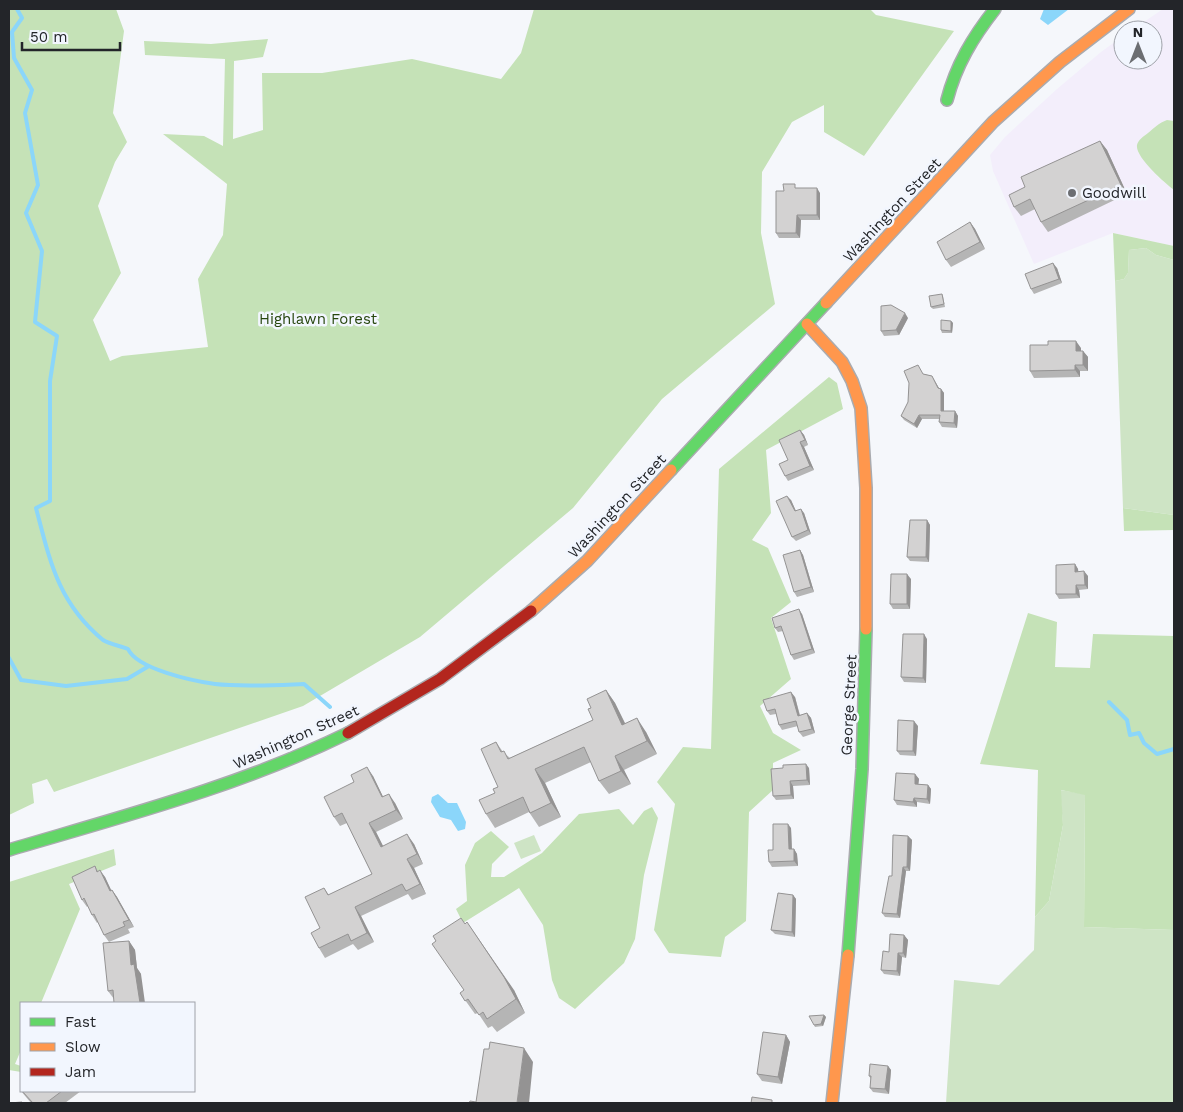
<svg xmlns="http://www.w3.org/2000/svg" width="1183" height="1112" font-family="'Work Sans',sans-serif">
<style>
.commercial{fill:#f3eefb}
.green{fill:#cee4c5}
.forest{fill:#c5e2b7}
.water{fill:#8bd6fa}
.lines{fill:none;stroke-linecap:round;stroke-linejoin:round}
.stream{stroke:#8bd6fa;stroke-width:4}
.fast-casing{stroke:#aaabaf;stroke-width:14}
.slow-casing{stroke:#aaabaf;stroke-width:14}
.jam-casing{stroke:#aaabaf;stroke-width:14}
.fast{stroke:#63d668;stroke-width:11}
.slow{stroke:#ff974d;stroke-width:11}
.jam{stroke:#b3261e;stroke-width:11}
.wall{fill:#b5b5b5}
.shaded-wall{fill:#949393}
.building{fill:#d3d2d2;stroke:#949393}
.poi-dot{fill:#6c6e72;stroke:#f2f6fe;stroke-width:2}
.labels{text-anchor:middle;stroke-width:5;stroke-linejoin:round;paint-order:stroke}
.poi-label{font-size:15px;fill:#232529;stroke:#f2f6fe;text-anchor:start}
.street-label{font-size:15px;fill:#232529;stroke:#f2f6fe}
.park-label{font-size:15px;fill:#27460e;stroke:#f2f6fe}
</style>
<rect width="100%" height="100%" fill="#f5f7fb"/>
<path class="commercial" d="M1163,9H1174V121L1167,120L1138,152L1158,177L1174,190V246L1113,233L1034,264L993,171L990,155L1005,137L1057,89L1101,52L1123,36V60H1153V30H1132Z"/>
<path class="green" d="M1146,248L1156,255L1174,260V515L1123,508L1115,281L1124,279L1128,273L1129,250Z
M1060,790L1085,794L1084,927L1174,930V1103H946L954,980L999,985L1034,950L1035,917L1049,901L1063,825Z
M534,835L541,851L521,859L514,843Z"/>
<path class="forest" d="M9,9H116L124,31L113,113L127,142L115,162L98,206L121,273L93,320L110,361L122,356L208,347L198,279L223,235L227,184L163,134L204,136L223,146L225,59L145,55L144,41L211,44L268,39L263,57L234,61L233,139L263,130L262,73H322L412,59L501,79L521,53L534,9H870L876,15L954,31L864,156L824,132V105L792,122L762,172L761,233L775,304L662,399L573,508L420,637L303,706L54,792L47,779L32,784L34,803L9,815Z
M1167,120L1174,121V190C1165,183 1135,157 1137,145C1138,140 1144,136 1148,133C1154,128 1159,123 1167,120Z
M1113,233L1174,246V260L1156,255L1146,248L1129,250L1128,273L1124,279L1115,281Z
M829,377L837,383L843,409L766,450L771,513L752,540L768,548L791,602L771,618L791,679L760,706L773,733L801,750L773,763V790L749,812L746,921L725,937L721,957L669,953L654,930L675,804L657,782L683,747L711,749L719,469Z
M1123,508L1174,515V530L1124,531Z
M1028,613L1057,622L1055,667L1090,668L1093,634L1174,636V930L1084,927L1085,795L1061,790L1063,825L1049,901L1035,917L1038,770L980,764Z
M652,807L658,818L644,875L635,939L624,963L575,1009L559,998L552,980L543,925L519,888L463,923L456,909L467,901L465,865L475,843L491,831L509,847L492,864L491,877H504L542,853L579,814L619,809L633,825L644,811Z
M114,849L116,865L69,884L80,909L41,1003H21V1050L15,1064L21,1066V1072L9,1070V882Z"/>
<path class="water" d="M1044,9H1069L1048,25L1040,19Z
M438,794L448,803H457L466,822L465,829L458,831L451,820L440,817L431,802L432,797Z"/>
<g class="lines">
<path class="stream" d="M17,9L22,18L12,32L14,58L32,90L25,113L38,185L26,213L42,251L35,322L57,336L50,381V501L36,508C50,561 58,603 103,640C109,644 121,646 128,649C137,669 193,681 215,684C241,687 277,685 304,684L330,707
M9,658L21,680L66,686L127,679L149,666
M1109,702L1127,720L1130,735L1139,733L1144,743L1157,754L1174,749"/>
<defs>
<path id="fast" d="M947,100C956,65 973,37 995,9
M671,470L826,303
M9,850C124,816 240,786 348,733
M848,955L862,769L866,629"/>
<path id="slow" d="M826,303L993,122L1060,62L1129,9
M807,324L842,362L852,381L861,408L866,488V629
M531,611L587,561L671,470
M832,1103L848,955"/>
<path id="jam" d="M348,733L440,679L531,611"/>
</defs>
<use href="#fast" class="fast-casing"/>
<use href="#slow" class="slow-casing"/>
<use href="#jam" class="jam-casing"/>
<use href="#fast" class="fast"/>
<use href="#slow" class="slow"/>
<use href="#jam" class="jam"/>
</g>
<path class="wall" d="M1100,141L1107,150L1127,194L1048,232L1041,222L1035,209L1021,216L1014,207L1025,187Z
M798,188L820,193V220H801L800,238H779L776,233L784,191Z
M970,222L975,229L985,249L951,267L946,260Z
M1057,268L1062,283L1034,294L1031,289Z
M942,294L943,296L945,307L933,309L931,307Z
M908,318L899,335L884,336L881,331Z
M951,321L953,323L952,333H942L941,330Z
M1081,348V351H1083L1088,357V371H1080V377L1034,378L1030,371Z
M924,374L932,376L939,388L941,389L944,393V411H955L958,416L957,428L942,427L939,422V419H922L917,428L904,420L901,416Z
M800,430L804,435L808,445L804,447L814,470L788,481L785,476L788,460Z
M791,500L796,511L804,513L811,534L796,541L792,537Z
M927,520L930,525L929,562L910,561L907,557Z
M800,550L803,555L814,592L797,597L794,592Z
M1075,564L1078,569V572L1088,576V589L1079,590L1080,598L1059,599L1056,594Z
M911,579L910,609H893L890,604Z
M802,614L815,653L794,660L791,655L783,631L778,632L775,628Z
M927,639L926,683L904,682L901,677Z
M606,690L615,703L625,723L646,732L657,754L624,770L631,784L609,794L599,781L591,762L545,783L561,817L539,827L529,812L495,828L486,814L495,793L498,787L496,742L503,752L510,758L593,720L591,708Z
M795,697L800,715L807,713L811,718L815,733L803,737L799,732L798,726L782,730L779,725L776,714L770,715L767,711Z
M918,726L916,756L900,755L897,751Z
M783,768H809L810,785L793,786L794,799L776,800L773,796Z
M915,774L919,779L918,784L928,785L931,789L930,804L917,802V807L897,805L894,800Z
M373,776L383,797L395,803L403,819L376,832L383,846L414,844L423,864L414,868L426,894L412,900L408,894L361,916L374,942L358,950L353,944L325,958L319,948L320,928L324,888L329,895L372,874L347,823L340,826L334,817Z
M791,828L792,849H794L797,854L798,866L772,867L769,862L773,850Z
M908,836L912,840L910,871H906L900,918L885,917L882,913L892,876Z
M95,866L98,871L105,877L111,891L112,890L117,897L134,927L128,929L130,933L109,942L104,935L98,922L97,923L92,915L88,906L87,907L82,900Z
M793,895L796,899L795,937L775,934L771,930Z
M904,935L908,940L906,958L902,957L900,976L884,974L881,970L889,952Z
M129,941L135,950L137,968L141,974L114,999L108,991Z
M514,990L525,1013L497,1032L492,1026L488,1028L478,1013L475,1014L460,993Z
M824,1015L826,1017L823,1026L815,1027L814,1025Z
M786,1035L790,1042L782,1084L762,1081L757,1074Z
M888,1066L891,1070L889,1094L873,1092L870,1088L871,1079L869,1076Z
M21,1091H81L65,1103H31Z"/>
<path class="shaded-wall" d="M1100,141L1107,150L1127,194L1121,185Z
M817,188L820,193V220L817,215Z
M797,215L801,220L800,238L796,233Z
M970,222L975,229L985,249L980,242Z
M1053,263L1057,268L1062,283L1059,279Z
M905,313L908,318L899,335L896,330Z
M951,321L953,323L952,333L951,331Z
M1076,341L1081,348V357L1076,351Z
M1083,351L1088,357V371L1083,365Z
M1075,365L1080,371V377L1075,370Z
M932,376L941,392V389L944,393V415L941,411L938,388Z
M955,411L958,416L957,428L954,423Z
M919,415L922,419L917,428L914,424Z
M800,430L804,435L808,445L805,440Z
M800,442L804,447L814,470L810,466Z
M787,496L791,500L798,516L795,511Z
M801,509L804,513L811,534L808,530Z
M927,520L930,525L929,562L926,557Z
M800,550L803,555L814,592L811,587Z
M1075,564L1078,569L1079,576L1075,572Z
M1084,571L1088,576V589L1085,585Z
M907,574L911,579L910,609L907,604Z
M1076,585L1079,590L1080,598L1076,594Z
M799,609L802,614L815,653L812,649Z
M924,634L927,639L926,683L923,678Z
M606,690L615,703L632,738L622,725Z
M791,692L795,697L801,721L798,716Z
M807,713L811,718L815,733L812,729Z
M637,718L646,732L657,754L647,741Z
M914,721L918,726L916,756L913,751Z
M615,756L624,770L631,784L621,771Z
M806,764L809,768L810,785L807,780Z
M367,767L373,776L388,807L382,797Z
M535,769L545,783L561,817L551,803Z
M915,774L919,779L918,788L915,784Z
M790,781L793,786L794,799L791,795Z
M928,785L931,789L930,804L927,799Z
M389,794L395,803L403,819L396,810Z
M914,798L917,802V807L913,802Z
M369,823L376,832L388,856L381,847Z
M788,824L791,828L792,854L789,849Z
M407,834L414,844L423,864L417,854Z
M908,836L912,840L910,871L907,867Z
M794,849L797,854L798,866L794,861Z
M407,859L414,868L426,894L420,884Z
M903,867L906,871L900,918L897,914Z
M100,870L105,877L115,898L110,891Z
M112,890L117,897L134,927L129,920Z
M793,895L796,899L795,937L792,932Z
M355,907L361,916L374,942L367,933Z
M467,922L514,990L525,1013L516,999Z
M904,935L908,940L906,958L903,953Z
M129,941L135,950L137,968L141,974L145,1003H140L131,965Z
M898,953L902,957L900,976L897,971Z
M824,1015L826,1017L823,1026L821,1024Z
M786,1035L790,1042L782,1084L778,1077Z
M524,1048L533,1062L529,1103H517Z
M888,1066L891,1070L889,1094L885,1089Z"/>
<path class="building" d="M1100,141L1121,185L1041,222L1030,199L1014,207L1009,195L1025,187L1021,177Z
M783,184H795V188H817V215H797L796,233H776V191H784Z
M970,222L980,242L946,260L937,242Z
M1053,263L1059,279L1031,289L1025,274Z
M942,294L944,304L931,307L929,296Z
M891,305L905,313L896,330L881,331V306Z
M941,320L951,321V331L941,330Z
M1048,341H1076V351H1083V365H1075V370L1030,371V345H1048Z
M918,365L923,374L932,376L938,388L941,389V411H955L954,423L939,422L940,415H919L914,424L901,416L908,402L909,383L904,371Z
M800,430L805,440L800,442L810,466L785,476L779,464L788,460L779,440Z
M787,496L795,511L801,509L808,530L792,537L776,501Z
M910,520H927L926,557H907Z
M800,550L811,587L794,592L783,555Z
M1075,564V572L1084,571L1085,585H1076V594H1056V565Z
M891,574H907V604H890Z
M799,609L812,649L791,655L781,626L775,628L772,618Z
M903,634H924L923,678L901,677Z
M606,690L622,725L637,718L647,741L615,756L621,771L599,781L584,747L535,769L551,803L530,813L523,797L486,814L479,800L495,793L493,789L498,787L481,749L496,742L501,752L504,751L508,759L593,720L588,709L591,708L587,699Z
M791,692L798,716L807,713L812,729L799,732L796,721L779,725L775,709L767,711L763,700Z
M898,720L914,721L913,751H897Z
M806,764L807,780L790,781L791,795L773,796L771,769L783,768V765Z
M367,767L382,797L389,794L396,810L369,823L381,847L407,834L417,854L407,859L420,884L406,891L402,884L355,907L367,933L351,941L348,934L319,948L311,933L320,928L305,897L324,888L328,895L372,874L342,813L334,817L324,797L354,782L351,775Z
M896,773L915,774V784L928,785L927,799L914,798L913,802L894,800Z
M773,824H788L789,849H794V861L769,862L768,850H773Z
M893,835L908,836L907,867H903L897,914L882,913L889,876H892Z
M95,866L97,872L100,870L110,891L112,890L129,920L123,922L125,926L104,935L94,914L92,915L84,898L82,900L72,877Z
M778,893L793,895L792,932L771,930Z
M461,918L465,924L467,922L504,977L516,999L487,1019L483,1012L479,1015L468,999L465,1001L460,993L464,990L432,944L436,941L433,936Z
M890,934L904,935L903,953H898L897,971L881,970L883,951L889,952Z
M129,941L131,965L134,964L140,1003H114L113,990L108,991L103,943Z
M824,1015L821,1024L814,1025L809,1016Z
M763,1032L786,1035L778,1077L757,1074Z
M490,1042L524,1048L517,1103H469L470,1101L476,1102L484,1049H489Z
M870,1064L888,1066L885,1089L870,1088L871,1076H869Z
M22,1091H62L46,1103H33Z
M752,1097L772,1100V1103H751Z
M22,1102V1103H9Z"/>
<circle class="poi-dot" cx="1072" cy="193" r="5"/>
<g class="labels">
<g class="poi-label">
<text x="1082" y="198">Goodwill</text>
</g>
<g class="street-label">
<text transform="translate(892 210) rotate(-47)" y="5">Washington Street</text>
<text transform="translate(617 506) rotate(-47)" y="5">Washington Street</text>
<text transform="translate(849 705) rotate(-87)" y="5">George Street</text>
<text transform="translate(296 737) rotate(-24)" y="5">Washington Street</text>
</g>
<g class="park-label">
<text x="318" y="324">Highlawn Forest</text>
</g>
</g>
<rect width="1183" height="1112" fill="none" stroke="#232529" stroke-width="20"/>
<rect x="20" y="1002" width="175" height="90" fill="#f2f6fe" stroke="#9fa2a9"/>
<rect x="30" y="1018" width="25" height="8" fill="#63d668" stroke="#9fa2a9"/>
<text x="65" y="1027" font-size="15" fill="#232529">Fast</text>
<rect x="30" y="1043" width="25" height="8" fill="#ff974d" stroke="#9fa2a9"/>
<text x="65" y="1052" font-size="15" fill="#232529">Slow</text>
<rect x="30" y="1068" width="25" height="8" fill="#b3261e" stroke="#9fa2a9"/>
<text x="65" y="1077" font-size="15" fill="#232529">Jam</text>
<g transform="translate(1138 45)"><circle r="24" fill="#f2f6fe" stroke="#9fa2a9"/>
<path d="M0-4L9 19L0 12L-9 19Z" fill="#6c6e72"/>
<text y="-8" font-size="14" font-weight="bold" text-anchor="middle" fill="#232529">N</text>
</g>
<path d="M22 42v8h98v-8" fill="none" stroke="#232529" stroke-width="2.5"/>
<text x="30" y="42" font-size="15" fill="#232529" stroke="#f2f6fe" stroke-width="4" paint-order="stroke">50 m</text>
</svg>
